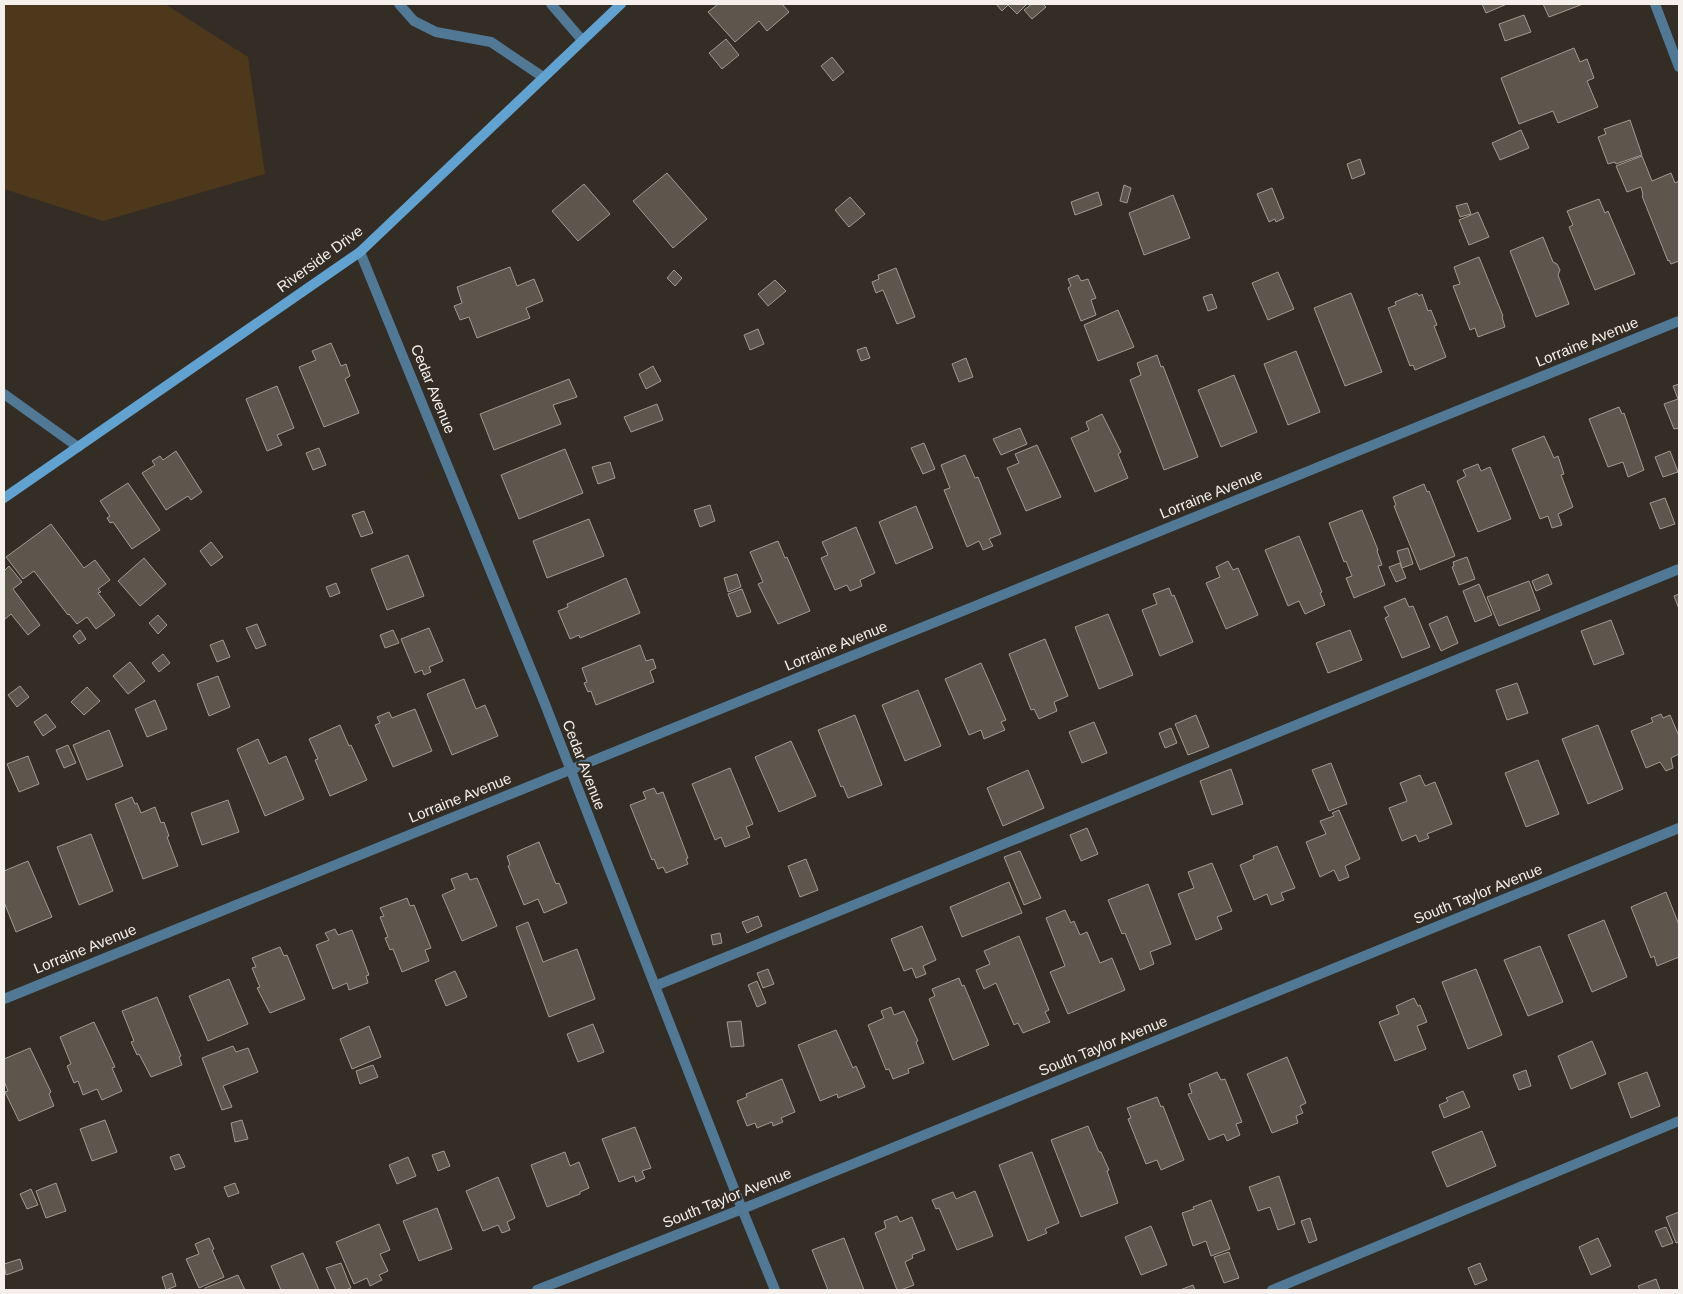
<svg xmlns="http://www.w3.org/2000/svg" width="1683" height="1294" font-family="Arial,sans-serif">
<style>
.green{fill:#4e381b}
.building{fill:#5d564d;stroke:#a29a90}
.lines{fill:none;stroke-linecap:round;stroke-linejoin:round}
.lane{stroke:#517895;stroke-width:10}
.street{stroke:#517895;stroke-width:10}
.secondary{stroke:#61a2d0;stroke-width:10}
.labels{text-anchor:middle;stroke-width:4.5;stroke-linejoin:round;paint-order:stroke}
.street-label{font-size:15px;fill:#f5f0eb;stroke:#332d25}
</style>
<rect width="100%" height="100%" fill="#332d25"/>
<path class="green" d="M4,4H165L248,57L265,174L103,221L4,189Z"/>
<path class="building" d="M718,4H782L789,12L767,31L759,21L735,42L708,12Z
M996,4H1027L1017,14L1008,5L1002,11Z
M1032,4H1043L1046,7L1032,19L1024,10Z
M1482,4H1507L1486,13Z
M1543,4H1583L1549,17Z
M1524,15L1531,32L1505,41L1499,24Z
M726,39L739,55L722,69L709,53Z
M1574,48L1580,62L1587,59L1594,78L1587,81L1598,107L1558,123L1553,111L1519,124L1501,78Z
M832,57L844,72L833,81L821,66Z
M1630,120L1642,155L1616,164L1615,162L1608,164L1598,137L1606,134L1604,129Z
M1521,130L1529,148L1500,160L1492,143Z
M1642,156L1652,181L1671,173L1675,183L1679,181V261L1671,264L1669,260L1668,261L1642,196L1643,195L1641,187L1627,192L1616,166Z
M1360,159L1365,174L1352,179L1347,164Z
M667,173L707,219L673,248L633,201Z
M584,184L610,214L578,241L552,211Z
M1124,185L1131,188L1127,203L1120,201Z
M1272,188L1284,218L1276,222L1275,219L1269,222L1257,194Z
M1098,192L1102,205L1075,215L1071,202Z
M1173,195L1190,238L1144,255L1129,213Z
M850,197L865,214L849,227L835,210Z
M1599,199L1605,213L1608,211L1635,274L1595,290L1569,227L1573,225L1567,211Z
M1467,203L1471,214L1460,217L1456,206Z
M1478,212L1489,237L1469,245L1459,220Z
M1543,237L1553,262L1557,264L1560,270L1558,275L1569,304L1536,317L1510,251Z
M1479,257L1503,316L1502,317L1505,327L1478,337L1475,328L1470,330L1453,286L1460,284L1454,267Z
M510,267L517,286L534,279L543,301L526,308L530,318L477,338L469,317L460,320L454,306L462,303L457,287Z
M896,268L915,317L897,324L883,290L876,293L872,282L879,279L878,275Z
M674,270L682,278L675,286L667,278Z
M1278,272L1294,309L1268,320L1252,283Z
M1078,275L1081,281L1088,279L1096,298L1091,300L1096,315L1081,321L1068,288L1071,286L1068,279Z
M775,280L786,291L768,306L758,294Z
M1351,293L1382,372L1345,386L1314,308Z
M1417,293L1419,296L1422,294L1428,311L1431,310L1437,325L1434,326L1446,357L1415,370L1413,365L1410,366L1388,308L1396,305L1395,302Z
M1212,294L1217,308L1208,311L1203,297Z
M1118,310L1134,347L1098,361L1084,325Z
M758,329L764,344L750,350L744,335Z
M331,343L341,366L346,364L350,376L345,379L359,413L324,427L299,367L316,360L312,351Z
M866,347L870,358L861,361L857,350Z
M1296,351L1320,412L1288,425L1264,364Z
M1157,355L1161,367L1163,366L1198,457L1164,470L1130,380L1141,375L1137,363Z
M966,358L973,377L959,382L952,364Z
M653,366L661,381L646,389L639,374Z
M1234,375L1257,432L1221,447L1198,390Z
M569,379L577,397L553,405L561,424L494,450L480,414Z
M1679,384V428L1674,429L1664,404L1678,399L1673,386Z
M277,386L294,428L277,435L282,445L267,451L246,399Z
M657,404L663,420L631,432L624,417Z
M1619,407L1622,414L1624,413L1644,470L1628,477L1623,462L1608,467L1589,419Z
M1102,414L1121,452L1118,454L1128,478L1095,492L1071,438L1089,430L1086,422Z
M1020,428L1027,444L1001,455L993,439Z
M1544,436L1554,458L1558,456L1564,474L1561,475L1573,507L1558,514L1562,525L1552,528L1548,516L1540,519L1512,449Z
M924,443L935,469L923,474L911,448Z
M1037,445L1061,497L1026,511L1007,468L1019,463L1015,454Z
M319,448L326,465L313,470L306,453Z
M565,449L583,493L519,519L501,475Z
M176,451L202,492L191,500L188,496L166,510L142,473L155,465L152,461L160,456L163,460Z
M1670,451L1678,472L1663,477L1655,457Z
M965,455L975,478L978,477L1001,534L989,539L993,546L983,550L979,541L967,547L944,490L950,488L941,465Z
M610,462L615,478L598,484L592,467Z
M1478,464L1481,471L1490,467L1511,519L1478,532L1457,481L1466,476L1463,470Z
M128,483L160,530L132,549L113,522L110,523L107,518L110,516L100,501Z
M1424,484L1427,492L1429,491L1455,556L1420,570L1394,506L1396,505L1393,497Z
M1665,498L1675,524L1660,529L1650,503Z
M710,505L715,521L700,527L694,510Z
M916,506L933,548L896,564L879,522Z
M1362,510L1378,550L1377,551L1382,565L1378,566L1385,585L1354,598L1346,578L1352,576L1346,561L1344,562L1329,523Z
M364,511L373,533L361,537L352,515Z
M589,519L604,556L547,578L533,541Z
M51,524L84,568L95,560L110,580L98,589L101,592L98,593L115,615L96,629L87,617L77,624L69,614L68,615L34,571L23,579L6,557Z
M856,527L875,573L860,580L862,586L850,591L847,585L835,590L821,558L828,555L822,542Z
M1299,536L1322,592L1320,593L1325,605L1305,614L1299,601L1288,606L1265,550Z
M778,541L785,558L787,557L810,611L778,624L758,584L763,582L750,552Z
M211,542L223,557L211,566L200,551Z
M1408,548L1413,564L1402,568L1397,551Z
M408,555L424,596L387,610L371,569Z
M1467,557L1475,579L1459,585L1452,567L1454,566L1453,562Z
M144,558L166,584L140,606L118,581Z
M1228,561L1233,570L1238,568L1258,615L1226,629L1206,583L1220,577L1216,567Z
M1400,563L1406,578L1396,582L1389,567Z
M9,566L22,582L13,589L40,625L28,635L11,614L4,620V571Z
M737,574L741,587L728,592L724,578Z
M1548,574L1552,584L1536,591L1532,581Z
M626,578L640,613L580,638L579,635L570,639L558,611L568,607L567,604Z
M1529,581L1540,610L1499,626L1487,597Z
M336,583L340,593L330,597L326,587Z
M1479,584L1492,615L1475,622L1463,591Z
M1169,588L1172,596L1174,595L1193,642L1160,656L1142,610L1157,604L1153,594Z
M742,589L751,612L737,617L728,594Z
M1679,594V609L1674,596Z
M1405,598L1409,607L1413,606L1430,647L1402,658L1385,618L1389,616L1384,607Z
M1108,614L1133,675L1099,689L1075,627Z
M158,615L167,625L158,634L149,623Z
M1447,616L1458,643L1441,651L1429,624Z
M1611,620L1624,654L1594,665L1581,631Z
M257,624L266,645L256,649L246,628Z
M429,628L443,661L429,667L431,672L424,675L422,670L415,673L401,639Z
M80,630L86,639L79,644L73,636Z
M393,630L399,643L385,648L380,635Z
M1350,630L1362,660L1328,673L1316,643Z
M1045,639L1068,696L1054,702L1057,711L1039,719L1034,709L1031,710L1009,654Z
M223,640L230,657L217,662L210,645Z
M640,645L646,661L653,659L656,668L650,671L654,682L596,705L591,691L588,692L584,683L587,682L582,668Z
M163,654L170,663L159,672L152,663Z
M130,662L145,681L128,694L113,676Z
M981,663L1006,720L1001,722L1005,730L984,739L981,730L969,735L945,679Z
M218,676L230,707L209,716L197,684Z
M464,679L476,709L485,705L498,736L452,755L427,694Z
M1517,683L1528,713L1507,720L1496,690Z
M20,686L29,697L17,707L8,695Z
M87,687L100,701L84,715L71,702Z
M918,690L941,746L905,761L882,705Z
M155,700L167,729L147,737L135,709Z
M415,709L432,751L393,767L375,725L380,723L377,717L389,712L392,718Z
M46,714L56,727L43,736L34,722Z
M1661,714L1663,718L1670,715L1679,736V754L1671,758L1673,768L1666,771L1660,762L1646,768L1631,731L1653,722L1651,718Z
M855,715L882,785L848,798L843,786L841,787L818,730Z
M1196,715L1209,747L1188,755L1175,724Z
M1094,722L1107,753L1082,763L1069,732Z
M340,725L349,746L351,745L367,780L330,796L315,760L318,759L309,739Z
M1598,725L1623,789L1588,804L1562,739Z
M1171,728L1177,743L1165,748L1159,733Z
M109,730L123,766L87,780L73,745Z
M258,739L269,764L286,756L304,799L265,816L237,749Z
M791,741L816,796L779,812L755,757Z
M68,745L76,763L64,768L56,750Z
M28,756L39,784L19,792L7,764Z
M1538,760L1559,814L1526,827L1505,773Z
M1331,763L1347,804L1329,811L1312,770Z
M730,768L753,824L746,827L750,837L725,847L721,837L715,840L692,784Z
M1231,769L1243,804L1212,815L1200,781Z
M1028,770L1044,808L1003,826L987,788Z
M1420,775L1425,786L1435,782L1452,824L1427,834L1429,838L1419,842L1416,835L1402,841L1389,808L1407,801L1400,783Z
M654,788L657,794L663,792L688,858L686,859L688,864L666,873L663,867L658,869L654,859L652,860L630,805L646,799L643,792Z
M132,797L135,804L137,803L141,813L155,807L161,823L164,822L169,836L167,837L178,866L143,879L115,804Z
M228,800L239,832L202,845L191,813Z
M1339,810L1360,859L1345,866L1349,877L1339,881L1334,870L1320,877L1306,842L1326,834L1320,821L1334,816L1332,813Z
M1087,828L1098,854L1081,861L1070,835Z
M91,834L113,891L79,905L57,847Z
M539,842L556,884L559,883L567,903L544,913L538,899L524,905L508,866L510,865L507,856Z
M1277,846L1295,888L1281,893L1284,900L1271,905L1267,894L1254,900L1240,865L1254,859L1253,856Z
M1020,851L1041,898L1024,905L1004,857Z
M806,859L818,890L800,897L788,866Z
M28,861L52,917L16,932L4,902V871Z
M1212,863L1232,911L1217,917L1222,929L1196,940L1178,894L1194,888L1188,872Z
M467,873L470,880L477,878L497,926L462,941L442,895L455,889L451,879Z
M1009,882L1022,913L962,937L950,907Z
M1148,884L1171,944L1150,952L1154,964L1140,970L1125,933L1122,934L1108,900Z
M1666,892L1679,925V957L1657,966L1654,956L1651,958L1631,907Z
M407,898L410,906L414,905L431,948L425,950L429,961L402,972L393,949L390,950L385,938L388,937L380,917L384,916L380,908Z
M1065,910L1071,923L1074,921L1080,935L1087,932L1100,963L1112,958L1125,990L1068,1014L1050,972L1065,966L1046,918Z
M758,916L762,926L747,933L742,922Z
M1604,920L1627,977L1592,992L1568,935Z
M528,922L543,962L577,949L595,999L549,1017L516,927Z
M922,926L936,960L923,966L926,974L916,978L912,968L904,971L891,939Z
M335,929L338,935L352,930L369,975L366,976L368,983L349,990L347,983L333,989L316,945L329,940L325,933Z
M720,933L722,943L713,945L711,935Z
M1019,936L1049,1010L1045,1012L1050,1022L1023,1033L1018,1023L1014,1025L996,983L984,989L976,970L990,964L984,951Z
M1540,946L1563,1002L1528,1016L1504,960Z
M280,947L284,956L287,955L305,999L270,1013L257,988L260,987L252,968L256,967L252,958Z
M768,969L774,984L763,988L757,973Z
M1476,969L1502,1035L1468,1049L1442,982Z
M455,971L467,997L446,1006L435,980Z
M959,978L962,986L964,985L989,1045L953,1060L929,999L935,996L932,989Z
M229,979L248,1024L208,1041L189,996Z
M757,981L766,1003L757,1007L748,985Z
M157,997L181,1056L179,1057L182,1065L151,1077L139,1054L137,1055L131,1042L134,1041L122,1011Z
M1414,998L1418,1006L1420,1005L1427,1022L1417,1026L1426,1049L1395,1061L1379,1022L1399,1014L1396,1006Z
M891,1007L894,1015L904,1011L918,1041L916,1042L924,1063L908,1069L909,1073L893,1079L889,1069L886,1070L868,1025L884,1018L881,1011Z
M741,1021L744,1046L731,1047L727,1022Z
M94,1022L115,1067L112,1068L122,1091L102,1100L97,1089L83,1095L78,1081L74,1083L67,1066L71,1064L60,1037Z
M593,1024L604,1052L578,1062L567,1034Z
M369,1026L381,1057L352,1069L340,1039Z
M836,1030L853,1068L856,1066L865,1087L838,1098L837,1094L820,1101L798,1045Z
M1592,1041L1606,1074L1571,1089L1558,1056Z
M233,1046L236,1052L248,1048L258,1072L223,1086L232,1107L222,1110L202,1058Z
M30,1048L51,1092L49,1094L54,1106L19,1121L5,1092L8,1091L4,1081V1059Z
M1287,1057L1306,1103L1300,1106L1303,1113L1296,1116L1298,1123L1272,1133L1247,1074Z
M373,1065L378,1077L360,1084L356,1071Z
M1526,1070L1531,1086L1519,1090L1513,1075Z
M1217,1072L1221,1080L1225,1079L1242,1122L1236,1124L1240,1135L1227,1141L1224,1134L1209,1140L1188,1094L1192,1093L1189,1084Z
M1647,1072L1660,1106L1631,1118L1618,1083Z
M782,1079L795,1112L781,1118L783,1122L773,1126L772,1122L757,1128L755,1123L747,1126L737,1101L747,1097L746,1094Z
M1463,1091L1470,1107L1444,1118L1439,1105L1448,1101L1446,1098Z
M1157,1097L1161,1107L1163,1106L1184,1160L1161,1170L1157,1160L1146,1164L1128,1119L1131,1118L1127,1108Z
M105,1120L117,1152L92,1161L80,1129Z
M242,1120L248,1139L235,1142L231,1123Z
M1088,1126L1099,1152H1101L1109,1170L1107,1171L1118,1203L1081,1217L1051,1140Z
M635,1127L651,1168L642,1171L645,1178L636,1182L634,1176L619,1182L602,1139Z
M1482,1131L1496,1166L1447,1187L1432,1152Z
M444,1151L450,1166L438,1171L432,1155Z
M565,1152L570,1166L579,1162L589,1188L580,1192V1194L547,1207L531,1165Z
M1032,1152L1059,1223L1045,1229L1047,1233L1028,1241L999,1165Z
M179,1154L185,1167L175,1170L170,1157Z
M408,1157L416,1176L397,1184L389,1165Z
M1279,1176L1295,1224L1278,1230L1270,1207L1258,1211L1249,1187Z
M498,1177L515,1218L507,1222L510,1230L502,1233L498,1225L483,1231L466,1191Z
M56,1183L66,1211L46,1218L36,1191Z
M235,1183L239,1193L228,1197L224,1187Z
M31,1189L38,1205L27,1209L20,1194Z
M975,1191L993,1236L957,1250L939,1208L936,1209L932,1200L953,1192L956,1199Z
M1211,1200L1230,1249L1211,1256L1206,1241L1193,1246L1182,1213L1194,1209L1193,1207Z
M437,1208L452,1249L419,1261L403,1221Z
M1679,1212V1242L1676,1243L1666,1217Z
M897,1216L900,1222L912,1217L925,1250L912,1255L913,1258L905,1262L914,1285L901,1290H897L875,1233L886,1228L884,1221Z
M1310,1218L1317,1240L1309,1243L1301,1221Z
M379,1224L390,1250L380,1254L388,1271L379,1275L382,1280L370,1286L367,1278L354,1284L336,1242Z
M1151,1226L1167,1265L1141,1275L1125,1237Z
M1666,1227L1673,1243L1662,1247L1655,1231Z
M209,1238L214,1249L212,1250L224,1277L199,1288L186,1259L199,1254L195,1244Z
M844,1238L864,1290H828L812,1250Z
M1598,1238L1611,1266L1591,1275L1579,1247Z
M1229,1252L1239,1278L1224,1283L1214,1257Z
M303,1253L319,1290H281L271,1266Z
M20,1259L23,1269L6,1275L4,1264Z
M341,1263L351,1288L345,1290H336L326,1268Z
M1480,1263L1487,1280L1475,1285L1468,1268Z
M172,1273L176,1286L166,1290L162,1277Z
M238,1275L245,1290H205V1288Z
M1656,1279L1660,1290H1640L1638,1286Z
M1193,1285L1195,1290H1180Z"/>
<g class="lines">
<path class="lane" d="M399,4L414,21L436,32L491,42L543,77
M551,4L582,40
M4,394L78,447
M655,986L1679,569
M1272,1290L1679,1121"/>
<path class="street" d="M1655,4L1679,67
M360,252L543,699L742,1209L775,1290
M4,999L1679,321
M537,1290L742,1209L1679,828"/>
<path class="secondary" d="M4,498L360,252L621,4"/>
</g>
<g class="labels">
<g class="street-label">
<text transform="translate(320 259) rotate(-36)" y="5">Riverside Drive</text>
<text transform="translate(1587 342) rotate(-22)" y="5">Lorraine Avenue</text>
<text transform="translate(433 389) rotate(68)" y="5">Cedar Avenue</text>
<text transform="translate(1211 494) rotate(-22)" y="5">Lorraine Avenue</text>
<text transform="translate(836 646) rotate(-22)" y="5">Lorraine Avenue</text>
<text transform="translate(584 765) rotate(69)" y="5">Cedar Avenue</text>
<text transform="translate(460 798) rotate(-22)" y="5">Lorraine Avenue</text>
<text transform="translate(1478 894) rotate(-22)" y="5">South Taylor Avenue</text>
<text transform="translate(85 949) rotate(-22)" y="5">Lorraine Avenue</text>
<text transform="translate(1103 1046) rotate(-22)" y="5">South Taylor Avenue</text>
<text transform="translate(727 1198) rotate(-22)" y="5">South Taylor Avenue</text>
</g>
</g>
<rect width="1683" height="1294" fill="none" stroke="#f5f0eb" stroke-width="10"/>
</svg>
